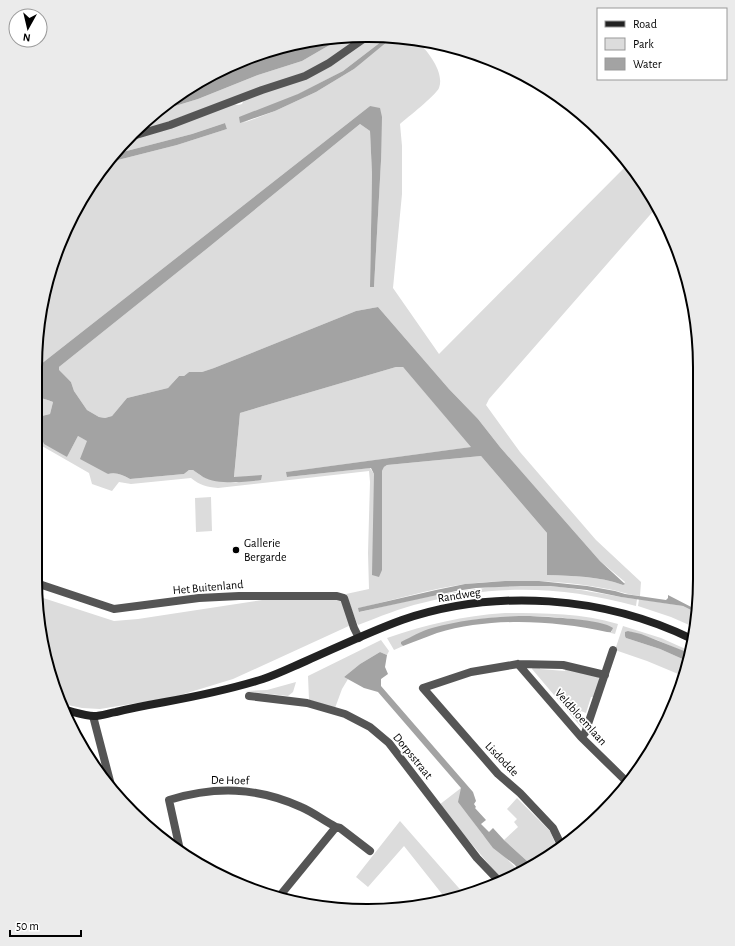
<svg xmlns="http://www.w3.org/2000/svg" width="735" height="946" font-family="'Alegreya Sans',sans-serif">
<style>
.green{fill:#dcdcdc;fill-rule:evenodd}
.water{fill:#a3a3a3}
.lines{fill:none;stroke-linecap:round;stroke-linejoin:round}
.street{stroke:#555;stroke-width:8}
.secondary{stroke:#222;stroke-width:8}
.poi-dot{fill:#000;stroke:#fff;stroke-width:1.5}
.labels{text-anchor:middle;stroke-width:3.5;stroke-linejoin:round;paint-order:stroke}
.poi-label{font-size:12px;fill:#000;stroke:#fff;text-anchor:start}
.street-label{font-size:12px;fill:#000;stroke:#fff}
.rim{fill:none;stroke:#000;stroke-width:2}
</style>
<rect width="100%" height="100%" fill="#fff"/>
<path class="green" d="M363,35L322,66L139,132L162,110L198,99L258,75L302,61L333,43L337,38Z
M372,35L416,40C427,50 445,72 439,88C435,96 408,117 400,124L402,146V194L393,288L439,354L628,164L644,183L656,208L489,399L486,405L520,452L596,540L641,582L640,596C630,595 622,592 613,590C589,585 563,582 538,581C514,581 489,581 465,584C429,589 394,600 359,608L360,612C424,597 482,583 549,586C579,588 608,596 637,599L636,606C562,586 496,584 422,603C400,608 379,617 358,625L356,621L346,594L369,589L368,553L370,482L369,471L218,488C206,487 200,485 191,478L131,484L119,482L112,491L92,484L89,473L42,446L35,440V422L41,401L36,398V396C41,399 47,399 53,402L50,414L42,416L38,434L67,457L78,436L88,441L108,474C116,472 123,475 130,479L184,474L189,470H193L203,477L236,483L262,475L234,478L240,413L396,367H403L472,447L287,472V477L370,468L374,474L382,471L384,467L387,465L481,456L547,533V575C573,576 599,576 623,585L625,582L600,561L500,447L478,419L449,389L378,307L356,311L214,368L202,372H189L184,376H179L168,388L127,398L112,416L105,418L99,417L87,410L74,391L71,382L58,370L59,367L209,247L360,124L370,131L372,174L370,287H374L381,161L370,106L36,368V346L53,261L104,165L106,163L177,145L227,129L225,123L192,134L115,154L132,138L160,131L233,104L238,105L242,104L244,100L305,78ZM386,38L354,69L316,92L275,111L243,123L343,71Z
M211,497L212,531L196,532L195,498Z
M37,596L114,621L138,619L282,597L336,599L342,602L351,625L233,679L174,697L100,709L82,708L63,704L46,665Z
M639,599L683,606L697,613L696,628L671,617L638,606Z
M505,613C543,613 582,613 618,624L615,634L607,632H612L611,627L593,622L557,617L530,616L501,617L473,620L431,629L401,644L403,646L394,650L387,638C428,624 462,616 505,613Z
M623,626L661,638L690,651L689,654L657,640L628,631L626,638L660,649L687,661L683,676L647,661L615,650Z
M381,640L389,651L387,655L380,652L360,664L344,677L348,679L342,689L335,708L309,700L308,676Z
M533,666H540V669L565,671L566,668L597,674L600,681L594,697H591L586,713L581,711L579,718L586,721L585,727H581L532,669Z
M296,682L293,692L288,696L244,691L267,690Z
M461,788L470,817L483,835L519,871L502,880L439,805Z
M517,798L550,831L558,850L554,854L527,861L504,840L518,827L514,822L517,819L507,809Z
M400,821L465,895L446,899L404,846L368,887L356,877Z"/>
<path class="water" d="M337,38L333,43L302,61L258,75L198,99L162,110L183,91L240,60L303,41Z
M386,38L388,41L354,69L316,92L275,111L240,123L239,117L298,94L343,71Z
M370,106L380,108L382,117L381,161L374,287H370L372,174L370,131L360,124L209,247L59,367V370L71,382L74,391L87,410L99,417L105,418L112,416L127,398L168,388L179,376H184L189,372H202L214,368L356,311L378,307L449,389L478,419L500,447L600,561L625,584L623,585C599,576 573,576 547,575V533L481,456L387,465L384,467L382,471V570L379,577L372,575L374,474L371,468L287,477L286,472L471,447L403,367H396L240,413L234,477L262,475L261,480C246,482 217,485 203,477C200,475 196,472 193,470H189L184,474L130,479C123,475 116,472 108,474L80,459L87,441L78,436L67,457L44,444L41,437L37,434L42,416L50,414L53,402C47,399 41,399 36,396V368Z
M225,123L227,129L177,145L106,163L115,154L192,134Z
M505,581H539L587,586L615,591L625,594L666,600L668,598V595L697,610V613L683,606L621,597L587,590L550,586H521L476,588L456,591L359,612L358,608L436,590L465,584Z
M530,616C546,617 603,619 613,628L611,632H607C552,620 491,617 437,633C426,637 414,642 403,646L401,644V642C411,637 421,631 432,628C464,619 498,616 530,616Z
M628,631L641,634L684,651L689,654L687,661L660,649L626,638L625,636V632Z
M380,652L387,655L385,667L388,674L381,679V686L473,792L476,801L474,804L476,807L475,808L486,820L481,824L489,832L493,828L504,840L527,861L528,867L519,871L515,865L493,848L458,802L461,788L378,692L364,688L344,677L360,664Z"/>
<g class="lines">
<path class="street" d="M136,135L170,125L262,90L305,76L329,63L369,35
M36,583L114,609L199,598L239,596H337L344,598L354,628L359,638
M518,664L581,737L628,783
M249,696L307,703L345,714L370,727L389,743L477,858L499,881
M93,716L111,785
M71,725L74,730
M581,737L585,733L613,650
M562,847L553,828L520,793L498,774L423,688L471,672L518,664L563,665L605,675
M180,850L169,800C215,786 257,787 301,807C313,812 324,821 336,827L340,828L370,851
M186,855L205,868
M278,898L336,827"/>
<path class="secondary" d="M65,710C74,712 85,716 94,716C101,716 109,713 116,712C132,708 148,705 165,702C198,696 231,689 263,679C278,674 292,667 306,661C338,647 369,632 402,620C496,588 604,596 692,639"/>
</g>
<circle class="poi-dot" cx="236" cy="550" r="4"/>
<g class="labels">
<g class="poi-label">
<text x="244" y="547">Gallerie<tspan x="244" dy="14">Bergarde</tspan></text>
</g>
<g class="street-label">
<text transform="translate(208 587) rotate(-5)" y="4">Het Buitenland</text>
<text transform="translate(459 595) rotate(-9)" y="4">Randweg</text>
<text transform="translate(581 717) rotate(48)" y="4">Veldbloemlaan</text>
<text transform="translate(413 756) rotate(51)" y="4">Dorpsstraat</text>
<text transform="translate(502 759) rotate(46)" y="4">Lisdodde</text>
<text transform="translate(230 780) rotate(1)" y="4">De Hoef</text>
</g>
</g>
<path d="M0 0H735V946H0ZM367 42H368A325 325 0 0 1 693 367V579A325 325 0 0 1 368 904H367A325 325 0 0 1 42 579V367A325 325 0 0 1 367 42Z" fill="#ebebeb" fill-rule="evenodd"/>
<path class="rim" d="M367 42H368A325 325 0 0 1 693 367V579A325 325 0 0 1 368 904H367A325 325 0 0 1 42 579V367A325 325 0 0 1 367 42Z"/>
<rect x="597" y="8" width="130" height="72" fill="#ffffff" stroke="#999999"/>
<rect x="605" y="21" width="20" height="6" fill="#222222" stroke="#999999"/>
<text x="633" y="28" font-size="12" fill="#000000">Road</text>
<rect x="605" y="38" width="20" height="12" fill="#dcdcdc" stroke="#999999"/>
<text x="633" y="48" font-size="12" fill="#000000">Park</text>
<rect x="605" y="58" width="20" height="12" fill="#a3a3a3" stroke="#999999"/>
<text x="633" y="68" font-size="12" fill="#000000">Water</text>
<g transform="translate(28 28) rotate(188)"><circle r="19" fill="#ffffff" stroke="#999999"/>
<path d="M0-3L7 15L0 10L-7 15Z" fill="#000000"/>
<text y="-6" font-size="11" font-weight="bold" text-anchor="middle" fill="#000000">N</text>
</g>
<path d="M10 930v6h71v-6" fill="none" stroke="#000000" stroke-width="2"/>
<text x="16" y="930" font-size="12" fill="#000000" stroke="#ffffff" stroke-width="3" paint-order="stroke">50 m</text>
</svg>
